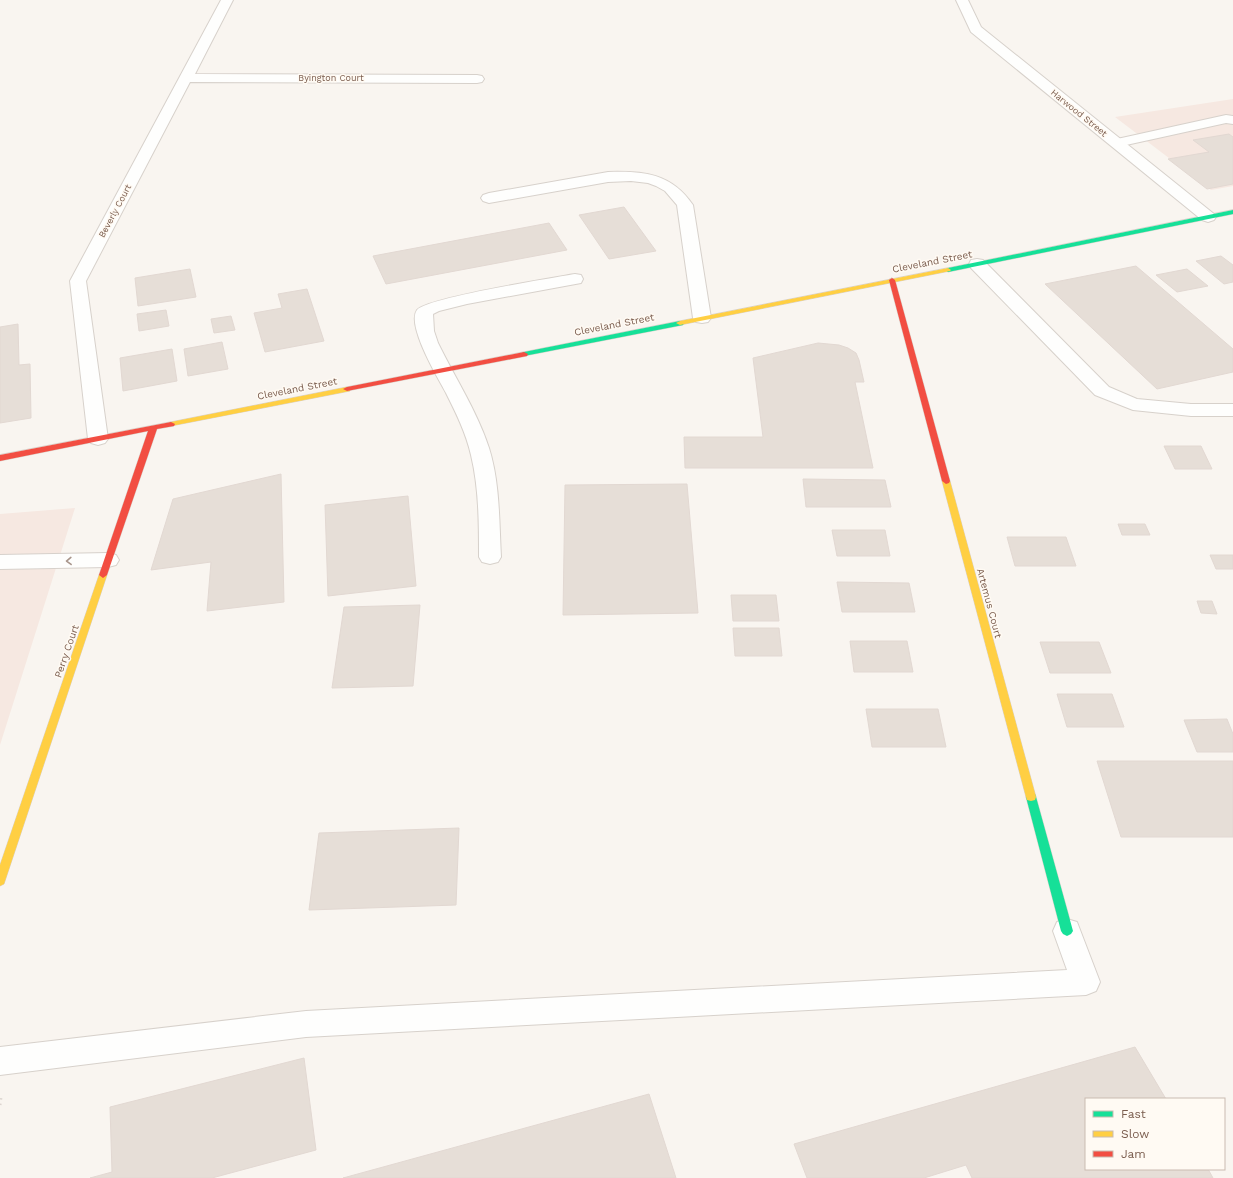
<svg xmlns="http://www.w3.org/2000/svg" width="1233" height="1178" font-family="'Work Sans',sans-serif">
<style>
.commercial{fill:#f6e8e1}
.building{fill:#e6ded7;stroke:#e2d8d2}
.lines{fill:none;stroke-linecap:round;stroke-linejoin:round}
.lane-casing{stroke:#d7d1cb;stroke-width:2}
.street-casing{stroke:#d7d1cb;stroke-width:2}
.fast-casing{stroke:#d9d2cb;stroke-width:1}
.slow-casing{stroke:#d9d2cb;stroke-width:1}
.jam-casing{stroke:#d9d2cb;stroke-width:1}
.path{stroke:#dcd5d0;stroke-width:3;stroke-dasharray:1.5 4;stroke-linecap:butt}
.lane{fill:#fefefd;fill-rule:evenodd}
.street{fill:#fefefd;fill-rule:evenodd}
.fast{fill:#16e098;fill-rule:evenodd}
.slow{fill:#ffcf43;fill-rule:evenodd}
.jam{fill:#f24e42;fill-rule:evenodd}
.oneway{stroke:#a8958b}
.labels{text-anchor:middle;stroke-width:3;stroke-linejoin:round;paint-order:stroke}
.far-street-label{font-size:9px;fill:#7a5c4d;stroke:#fffaf3}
.street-label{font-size:10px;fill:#7a5c4d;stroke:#fffaf3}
</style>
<rect width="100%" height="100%" fill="#f9f5f0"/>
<path class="commercial" d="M1233,99V186L1211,190L1115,117Z
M75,508L0,745V514Z"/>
<path class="building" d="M1229,134L1233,137V184L1207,189L1168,159L1209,152L1193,140Z
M624,207L656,251L609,259L579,215Z
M549,223L567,250L386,284L373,256Z
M1221,256L1233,265V282L1224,284L1196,261Z
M1136,266L1233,349V372L1157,389L1045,284Z
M190,269L196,297L138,306L135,278Z
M1187,269L1208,286L1177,292L1156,275Z
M307,289L324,341L265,352L254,313L282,308L278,294Z
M166,310L169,326L139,331L137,314Z
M231,316L235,330L214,333L211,319Z
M18,324L19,365L30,364L31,418L0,423V327Z
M222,342L228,369L188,376L184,349Z
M818,343L839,345L848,348L856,353L859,360L864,382H855L873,468H685L684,437H763L753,358Z
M172,349L177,381L123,391L120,358Z
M1164,446H1201L1212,469H1175Z
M281,474L284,602L207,611L211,562L151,570L173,499Z
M803,479L885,480L891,507H806Z
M687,484L698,613L563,615L565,485Z
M408,496L416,586L328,596L325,505Z
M1118,524H1145L1150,535H1122Z
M832,530H885L890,556H837Z
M1007,537H1066L1076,566H1015Z
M1210,555H1233V569H1216Z
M837,582L909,583L915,612H842Z
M731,595H776L779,621H733Z
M1197,601H1212L1217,614L1201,613Z
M420,605L413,686L332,688L344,607Z
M733,628H779L782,656H735Z
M850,641H907L913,672H854Z
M1040,642H1099L1111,673H1050Z
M1057,694H1112L1124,727H1067Z
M866,709H938L946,747H872Z
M1227,719L1233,734V752H1197L1184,720Z
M1097,761H1233V837H1121Z
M459,828L456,905L309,910L319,833Z
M1135,1047L1166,1099H1086V1169H1208L1213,1178H972L966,1165L924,1178H807L794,1144Z
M304,1058L316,1150L212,1178H90L112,1172L110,1107Z
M649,1094L676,1178H343Z"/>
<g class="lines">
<defs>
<path id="lane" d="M1226,115L1233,116V124L1226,123L1117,147L1112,146L1110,143L1112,140L1117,139Z
M608,172C644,171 671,173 693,205L711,318L708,322L702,323L696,322L693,318L677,205L665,191L656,186L648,183L631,181L608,182L489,203L483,201L481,198L483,195L489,193Z
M977,259L983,260L1109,387L1137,399L1191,404H1233V416H1191L1133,410L1095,395L971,268L969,264L971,260Z
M575,274L581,275L583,279L581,283L467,304L439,311L433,314L434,331L438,343C455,378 477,411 489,448C500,483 499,521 501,557L498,562L490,564L482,562L479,557C479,523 479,488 471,455C466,433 456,413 446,393C438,378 406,325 417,310C426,298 552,278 575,274Z
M108,553L116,555L119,560L116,565L108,567L0,569V555Z
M1067,919L1077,922L1100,982L1096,991L1086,995L306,1037L0,1075V1047L306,1011L1067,970L1053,931L1057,922Z"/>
<path id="street" d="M221,0H233L195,74L477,75L482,76L484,79L482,82L477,83L190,82L86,281L108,439L105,443L98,445L91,443L88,439L70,281Z
M956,0H968L981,27L1214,214L1216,217L1214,220L1208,222L1202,220L971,32Z"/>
<path id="fast" d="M1233,210V214L948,272L945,270L948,268Z
M680,321L684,323L683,325L524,356L520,354L524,352Z
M1031,793L1035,794L1036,797L1073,931L1071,934L1067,936L1063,934L1061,931L1026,797L1027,794Z"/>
<path id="slow" d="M948,268L951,270L950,271L680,325L676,323L680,321Z
M347,387H350V391L171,426L167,424L171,422Z
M946,478L950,481L1036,797L1035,800L1031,801L1027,800L1026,797L942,481Z
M103,572L107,575L4,884L0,886V865L99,575Z"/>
<path id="jam" d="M892,278L895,280L950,481L949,483L946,484L942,481L889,280Z
M524,352L528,354L527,356L347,391L343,389L347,387Z
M171,422L175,424L174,426L157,429L107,575L103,578L99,575L148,431L0,461V455Z"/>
</defs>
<use href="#lane" class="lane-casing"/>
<use href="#street" class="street-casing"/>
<use href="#fast" class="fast-casing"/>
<use href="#slow" class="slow-casing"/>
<use href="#jam" class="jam-casing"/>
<path class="path" d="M0,1105L1,1097"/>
<use href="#lane" class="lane"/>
<use href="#street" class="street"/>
<use href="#fast" class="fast"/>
<use href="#slow" class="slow"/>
<use href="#jam" class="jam"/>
</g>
<defs><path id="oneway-chevron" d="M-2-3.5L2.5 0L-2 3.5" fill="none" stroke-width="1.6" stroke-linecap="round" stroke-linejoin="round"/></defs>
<use class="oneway" href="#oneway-chevron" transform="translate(69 561) rotate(178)"/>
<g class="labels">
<g class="far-street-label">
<text x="331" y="81">Byington Court</text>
<text transform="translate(1079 113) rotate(39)" y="3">Harwood Street</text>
<text transform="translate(115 211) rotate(-62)" y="3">Beverly Court</text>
</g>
<g class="street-label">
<text transform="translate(932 261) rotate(-11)" y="4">Cleveland Street</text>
<text transform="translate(614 324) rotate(-11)" y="4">Cleveland Street</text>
<text transform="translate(297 388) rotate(-11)" y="4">Cleveland Street</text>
<text transform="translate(990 603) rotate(75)" y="4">Artemus Court</text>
<text transform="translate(66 651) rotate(-71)" y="4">Perry Court</text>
</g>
</g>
<rect x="1085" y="1098" width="140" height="72" fill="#fffaf3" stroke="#cabbb1"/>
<rect x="1093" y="1111" width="20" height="6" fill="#16e098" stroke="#cabbb1"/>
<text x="1121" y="1118" font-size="12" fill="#7a5c4d">Fast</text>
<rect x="1093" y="1131" width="20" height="6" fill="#ffcf43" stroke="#cabbb1"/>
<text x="1121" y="1138" font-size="12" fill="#7a5c4d">Slow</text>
<rect x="1093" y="1151" width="20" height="6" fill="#f24e42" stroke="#cabbb1"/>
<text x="1121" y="1158" font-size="12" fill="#7a5c4d">Jam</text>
</svg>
